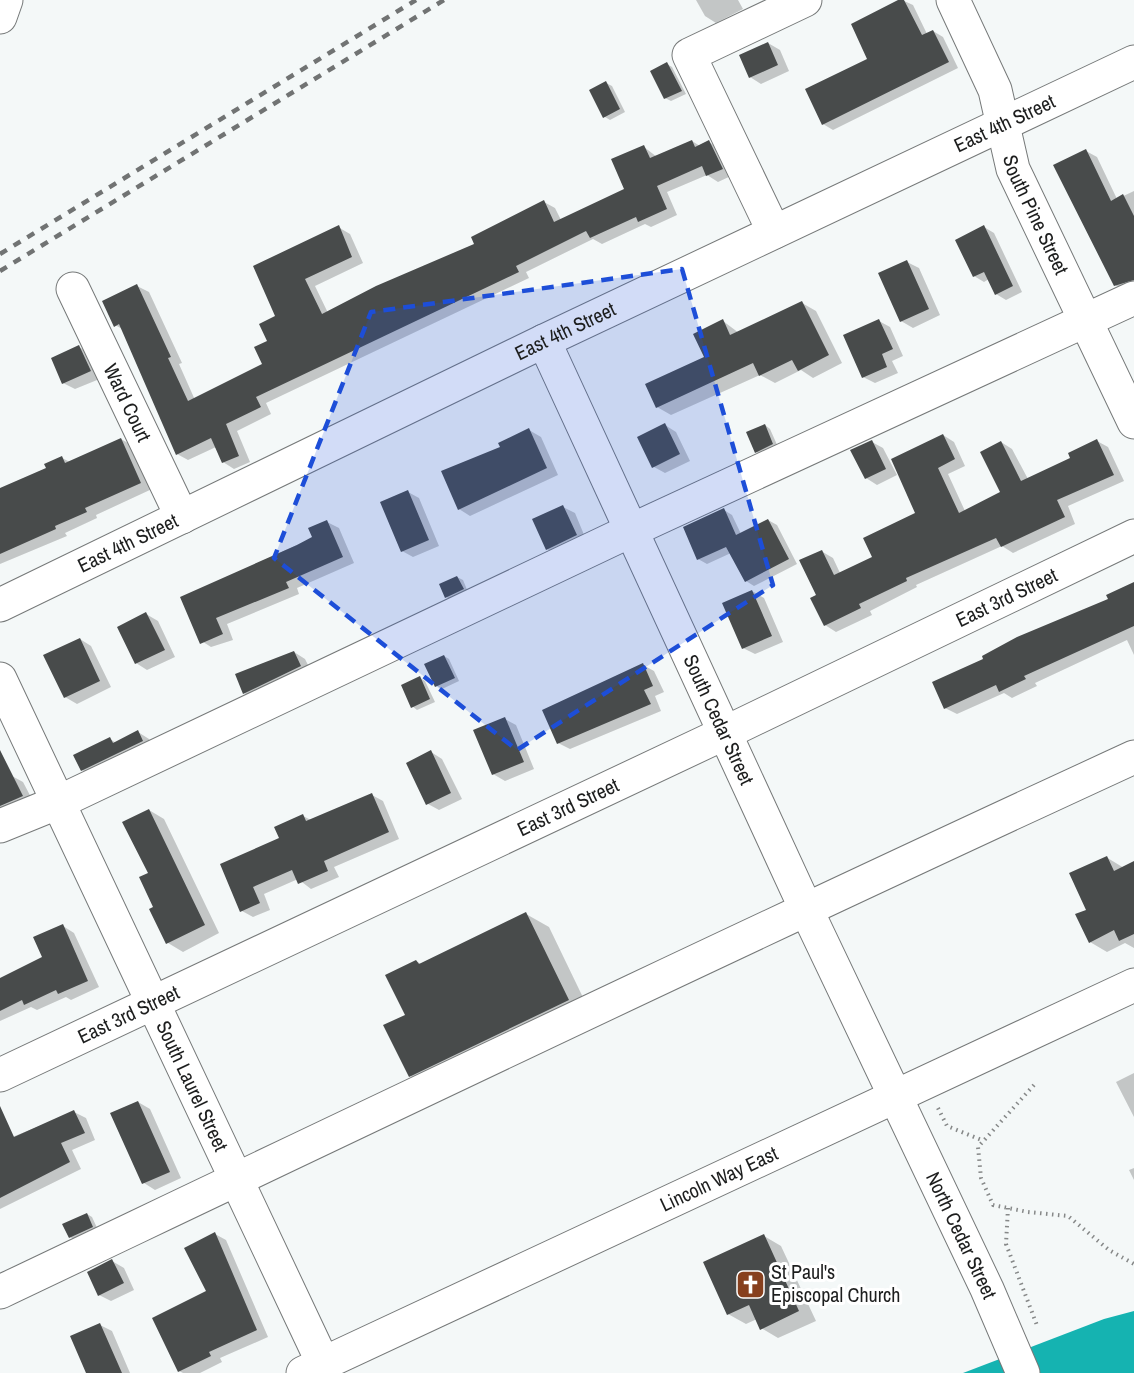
<svg xmlns="http://www.w3.org/2000/svg" width="1134" height="1373" font-family="'Archivo Narrow',sans-serif">
<style>
.water{fill:#15b3b1}
.shadow{fill:#0003}
.building{fill:#484b4b}
.lines{fill:none;stroke-linecap:round;stroke-linejoin:round}
.minor-casing{stroke:#767979;stroke-width:35}
.major-casing{stroke:#767979;stroke-width:35}
.path{stroke:#868888;stroke-width:4;stroke-dasharray:1.5 4.5;stroke-linecap:butt}
.minor{stroke:#fff;stroke-width:33}
.major{stroke:#fff;stroke-width:33}
.rail{stroke:#717373;stroke-width:4.5;stroke-dasharray:8 8;stroke-linecap:butt}
.marked{fill:#1d4ed8;fill-opacity:0.2;stroke:#1d4ed8;stroke-width:4.5;stroke-dasharray:12 8;stroke-linejoin:round}
.labels{text-anchor:middle;stroke-width:6;stroke-linejoin:round;paint-order:stroke}
.street-label{font-size:20px;fill:#1d1e1e;stroke:#fff}
.poi-label{font-size:20px;fill:#1d1e1e;stroke:#fff;text-anchor:start}
</style>
<rect width="100%" height="100%" fill="#f4f8f8"/>
<path class="water" d="M1134,1311V1373H963L1104,1319Z"/>
<path class="shadow" d="M696,0H738L743,9L716,23L705,16Z
M902,0L913,5L927,34L933,31L943,37L958,68L833,130L823,124L869,60Z
M768,43L780,50L789,71L761,84L750,77Z
M667,64L672,67L686,94L671,101L665,98Z
M606,83L612,86L625,112L610,120L605,117Z
M692,141L700,146L709,142L720,149L733,175L718,182L707,175L667,192L677,215L651,227L645,224L602,244L593,239L526,272L529,278L266,403L271,414L237,431L250,462L234,469L223,462L216,447L188,460L177,454L124,330L115,325L137,286L149,292L182,363L179,364L195,400L264,365L277,317L338,227L350,234L363,263L315,286L328,313L476,245L544,202L555,208L561,220L626,190L644,147L657,157Z
M1086,151L1097,157L1117,199L1134,191V289L1127,292L1115,285Z
M984,227L994,233L1022,292L1006,300L996,294L989,279L984,282L974,276Z
M907,262L919,268L940,315L913,328L901,321Z
M802,303L816,311L842,363L813,378L801,370L775,383L760,375L671,415L657,407L706,358L723,321L739,333Z
M879,321L890,327L903,356L892,361L898,373L875,383L863,377Z
M79,347L91,354L102,378L75,389L63,383Z
M665,425L676,432L690,461L665,473L654,467Z
M765,425L770,429L778,447L761,455L756,452Z
M529,430L541,437L558,475L470,516L459,509L502,447Z
M943,435L954,442L965,466L948,474L965,511L1002,493L1001,442L1012,449L1028,479L1072,459L1097,441L1108,447L1124,481L1068,506L1075,524L1013,553L1002,546L916,585L917,587L870,611L872,615L836,632L825,625L818,596L821,551L833,558L840,573L874,558L917,514Z
M121,439L133,446L152,489L96,515L97,518L65,533L67,536L0,564V508L62,458L70,462Z
M872,442L883,448L897,475L877,485L866,478Z
M408,492L419,498L439,546L413,557L402,551Z
M563,507L575,513L587,542L558,556L547,549Z
M724,510L732,515L741,534L768,520L777,525L797,564L754,586L746,581L731,553L707,564L698,559Z
M327,522L339,528L354,563L297,588L299,594L227,624L233,640L211,647L200,640L182,598L314,537Z
M457,577L463,580L468,592L452,600L446,597Z
M1134,586V655L1127,640L1035,683L1037,686L1012,698L1004,693L957,714L945,708Z
M752,591L764,598L783,642L755,654L743,648Z
M146,614L158,621L175,657L147,670L136,663Z
M80,639L91,646L111,687L77,704L65,697Z
M294,652L305,659L312,673L256,699L244,693Z
M444,656L449,659L459,681L442,689L437,686L426,665Z
M643,665L654,671L664,692L655,696L661,711L570,749L558,743Z
M420,678L425,681L435,702L417,710L412,706Z
M505,719L516,725L534,769L505,781L493,774Z
M138,732L149,739L154,748L93,776L82,770L110,739L116,743Z
M431,752L442,759L462,799L439,810L428,804Z
M12,776L23,782L34,803L0,819V782Z
M372,795L383,801L399,839L334,867L339,877L311,889L298,879L264,894L270,910L253,917L242,911L222,865L281,839L303,816L311,820Z
M149,810L164,819L219,933L183,952L168,943L155,907L150,874Z
M1106,857L1124,868L1134,863V948L1125,943L1107,952L1090,942L1088,910Z
M526,914L549,927L591,1014L433,1089L410,1076L407,1016L416,961L421,964Z
M63,926L74,933L99,987L71,1000L66,997L37,1010L31,1007L0,1021V980L44,958Z
M1134,1073V1117L1116,1082Z
M138,1102L150,1109L181,1178L155,1190L144,1183Z
M74,1112L86,1118L95,1140L72,1150L81,1169L0,1209V1142Z
M1134,1168V1180L1129,1170Z
M87,1214L92,1217L98,1230L75,1240L70,1237Z
M215,1234L226,1240L268,1337L220,1358L222,1362L200,1373H183L179,1371L209,1292Z
M764,1236L781,1246L816,1321L778,1338L761,1328L757,1319L746,1324L728,1314Z
M112,1261L124,1268L134,1290L111,1301L99,1295Z
M100,1325L112,1331L130,1373H88Z"/>
<path class="building" d="M898,0H904L922,35L933,30L949,62L822,125L805,89L867,59L851,24Z
M768,42L778,65L749,78L739,55Z
M667,62L682,91L664,99L650,71Z
M606,81L620,109L603,118L589,90Z
M692,140L695,147L709,140L723,169L706,176L702,166L657,186L667,209L638,222L636,217L590,238L586,231L516,266L519,272L256,397L261,407L226,424L239,456L222,463L211,438L176,455L119,324L114,327L102,301L137,284L171,357L168,358L188,401L262,364L254,347L267,341L259,324L275,316L253,266L339,225L352,257L305,279L322,314L376,286L474,244L471,237L544,200L554,222L624,189L611,159L644,145L650,158Z
M1086,149L1111,201L1123,194L1134,216V280L1114,286L1053,165Z
M984,225L1013,286L995,295L984,272L973,277L955,240Z
M907,260L929,309L900,322L878,273Z
M802,301L829,355L798,371L792,360L759,376L753,363L656,408L645,384L704,357L693,334L723,319L730,335Z
M879,319L893,349L882,354L887,367L862,378L843,335Z
M79,345L91,371L62,384L51,358Z
M665,423L680,454L652,468L637,437Z
M765,424L773,444L755,453L746,432Z
M529,428L547,468L458,510L441,471L500,447L498,443Z
M943,434L955,459L938,468L959,513L1000,492L980,452L1001,441L1021,481L1070,458L1068,453L1097,439L1114,475L1057,500L1065,517L1001,547L996,538L906,578L907,581L859,604L861,608L824,626L810,598L816,595L799,560L822,550L834,575L872,557L863,538L915,513L891,459Z
M121,438L141,483L85,508L87,512L55,526L56,529L0,554V488L46,468L44,464L62,456L65,463Z
M872,440L886,469L865,479L850,450Z
M408,490L429,540L401,552L380,502Z
M563,505L577,535L546,550L532,519Z
M724,508L736,535L768,519L789,559L745,582L726,547L697,560L683,527Z
M327,520L343,557L286,582L289,588L216,618L223,634L200,644L180,597L297,545L312,537L308,528Z
M457,576L464,589L445,598L439,584Z
M1134,582V626L1024,676L1026,679L999,692L996,685L944,709L932,682L983,659L982,656L1017,637L1108,599L1106,595Z
M752,590L772,636L742,649L722,603Z
M146,612L165,650L135,664L117,627Z
M80,638L100,681L64,698L43,655Z
M294,651L301,666L243,694L235,674Z
M444,655L455,678L435,687L424,664Z
M643,663L653,686L644,690L651,704L557,744L542,710Z
M420,676L430,699L411,708L401,685Z
M505,717L524,762L492,775L473,730Z
M138,730L143,741L81,771L73,755L110,737L113,743Z
M0,750L23,796L0,806Z
M431,750L451,793L426,805L406,763Z
M372,793L389,832L324,861L328,871L298,884L292,870L253,887L260,903L240,912L220,864L279,838L274,827L303,814L306,821Z
M149,809L205,925L166,944L149,909L153,907L139,877L148,873L122,822Z
M1107,856L1114,871L1134,861V934L1119,941L1114,930L1089,943L1075,914L1086,910L1069,873Z
M526,912L569,1000L409,1077L383,1025L405,1015L385,975L416,960L419,964Z
M63,924L88,981L58,994L56,990L24,1005L22,1000L0,1011V978L42,957L33,937Z
M138,1101L170,1172L142,1184L110,1113Z
M0,1106L14,1137L74,1110L85,1133L61,1143L70,1162L0,1198Z
M87,1213L93,1227L69,1238L62,1224Z
M215,1232L257,1330L209,1352L211,1356L178,1372L152,1318L206,1291L184,1248Z
M764,1234L799,1311L760,1330L749,1305L727,1315L703,1262Z
M112,1259L124,1283L98,1296L87,1272Z
M100,1323L122,1373H86L70,1336Z"/>
<g class="lines">
<defs>
<g id="minor">
<path id="s1" d="M953,0L995,90L1013,169L1134,422"/>
<path d="M0,17L6,0"/>
<path d="M774,232L689,55L805,0"/>
<path id="s2" d="M73,289L182,517"/>
<path id="s3" d="M544,341L806,909L987,1289L1023,1373"/>
<path id="s4" d="M0,605L544,341L1134,62"/>
<path id="s5" d="M0,679L323,1363"/>
<path d="M0,826L59,802L632,530L1134,298"/>
<path id="s6" d="M0,1075L727,732L1134,536"/>
<path d="M0,1292C378,1112 754,932 1134,757"/>
</g>
<g id="major">
<path id="s7" d="M303,1373L1134,985"/>
</g>
</defs>
<use href="#minor" class="minor-casing"/>
<use href="#major" class="major-casing"/>
<path class="path" d="M1034,1085L978,1147L981,1178L993,1205L1028,1212L1068,1216L1109,1250L1134,1264
M938,1108L947,1126L984,1141
M1008,1208L1006,1244L1038,1328"/>
<use href="#minor" class="minor"/>
<use href="#major" class="major"/>
<path class="rail" d="M0,254L416,0
M0,271L444,0"/>
</g>
<path class="marked" d="M682,269L773,585L517,750L274,558L371,312Z"/>
<defs>
<symbol id="church-square" viewBox="-11 -11 22 22"><rect x="-9" y="-9" width="18" height="18" rx="4" fill="#87401e" stroke="#fff"/><path d="M-1.2-6h2.4v3.5h3.3v2.4h-3.3V6h-2.4V-.1h-3.3v-2.4h3.3Z" fill="#fff"/></symbol>
</defs>
<g fill-rule="evenodd">
<use href="#church-square" x="734" y="1268" width="33" height="33"/>
</g>
<g class="labels">
<g class="street-label">
<text dy="7" stroke="none"><textPath href="#s4" startOffset="1114">East 4th Street</textPath></text>
<text dy="7" stroke="none"><textPath href="#s1" startOffset="231">South Pine Street</textPath></text>
<text dy="7" stroke="none"><textPath href="#s4" startOffset="628">East 4th Street</textPath></text>
<text dy="7" stroke="none"><textPath href="#s2" startOffset="126">Ward Court</textPath></text>
<text dy="7" stroke="none"><textPath href="#s4" startOffset="142">East 4th Street</textPath></text>
<text dy="7" stroke="none"><textPath href="#s6" startOffset="1114">East 3rd Street</textPath></text>
<text dy="7" stroke="none"><textPath href="#s3" startOffset="417">South Cedar Street</textPath></text>
<text dy="7" stroke="none"><textPath href="#s6" startOffset="628">East 3rd Street</textPath></text>
<text dy="7" stroke="none"><textPath href="#s6" startOffset="142">East 3rd Street</textPath></text>
<text dy="7" stroke="none"><textPath href="#s5" startOffset="450">South Laurel Street</textPath></text>
<text dy="7" stroke="none"><textPath href="#s7" startOffset="459">Lincoln Way East</textPath></text>
<text dy="7" stroke="none"><textPath href="#s3" startOffset="987">North Cedar Street</textPath></text>
</g>
<g class="poi-label">
<text x="771" y="1279">St Paul's<tspan x="771" dy="23">Episcopal Church</tspan></text>
</g>
</g>
</svg>
